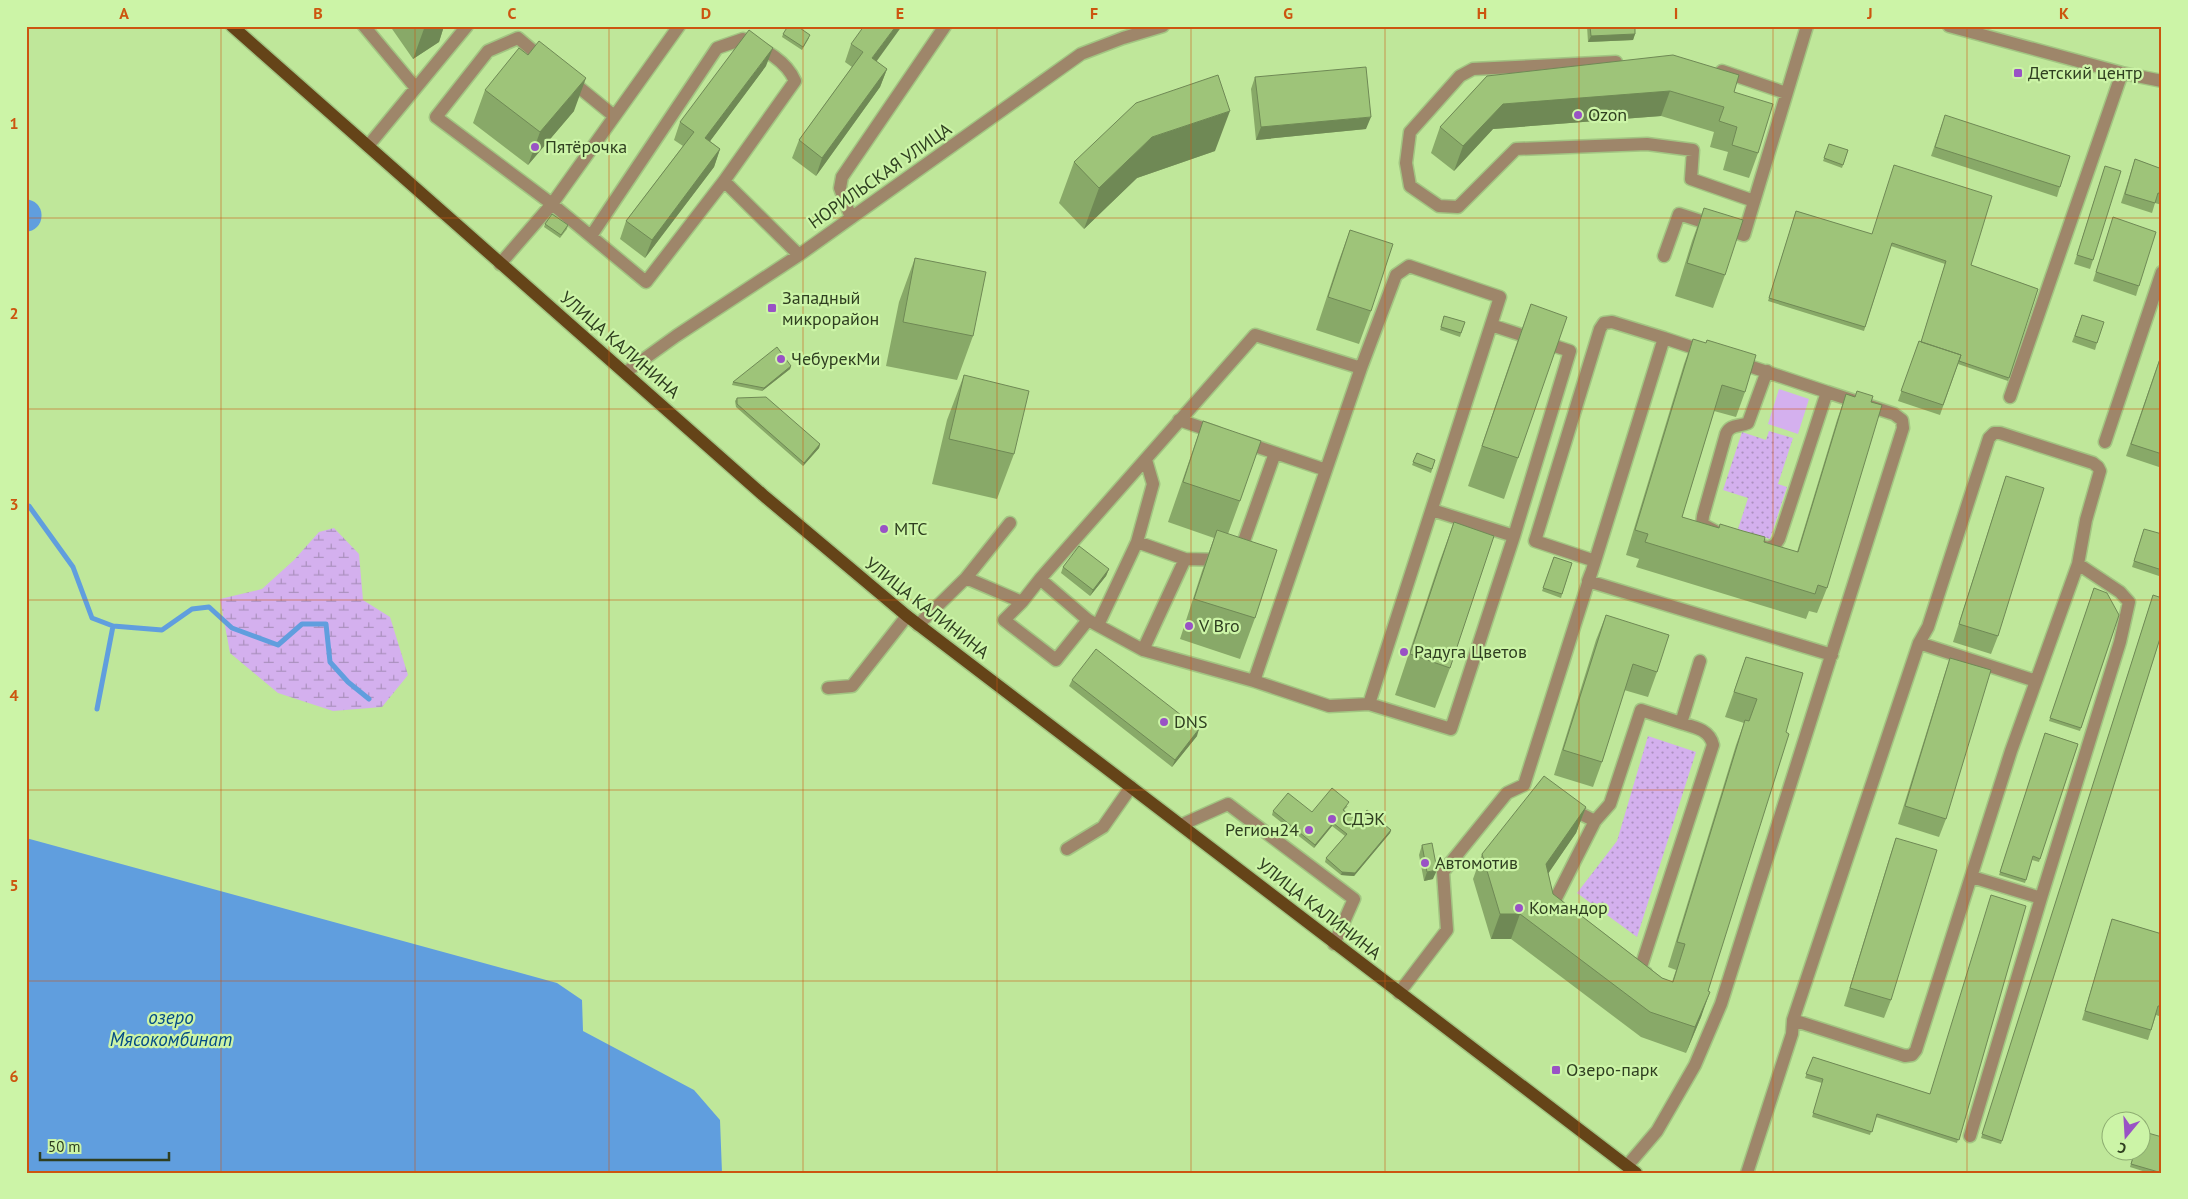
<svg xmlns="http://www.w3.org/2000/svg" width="2188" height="1199" font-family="'PT Sans',sans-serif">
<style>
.grass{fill:url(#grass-dots)}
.wetland{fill:url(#wetland-marsh)}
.pitch{fill:#d4b0ee}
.water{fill:#609ede}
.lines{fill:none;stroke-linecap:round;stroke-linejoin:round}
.stream{stroke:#609ede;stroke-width:5}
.river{stroke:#609ede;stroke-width:31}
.minor-casing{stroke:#a2c582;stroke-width:15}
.major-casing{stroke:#a2c582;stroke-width:15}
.minor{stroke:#9e866a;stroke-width:12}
.major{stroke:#654418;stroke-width:12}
.wall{fill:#88a968}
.shaded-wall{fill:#6f8955}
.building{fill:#9ec479;stroke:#6f8955}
.grid{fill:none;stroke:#cc550f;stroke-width:1;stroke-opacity:0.55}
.poi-dot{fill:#9952c5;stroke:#ccf4a7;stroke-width:2}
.labels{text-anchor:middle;stroke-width:4.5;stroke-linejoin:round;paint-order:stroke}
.poi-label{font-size:18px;fill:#2f3f20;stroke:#ccf4a7;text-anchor:start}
.street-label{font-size:18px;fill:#2f3f20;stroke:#ccf4a7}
.water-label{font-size:19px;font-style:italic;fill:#034b86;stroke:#ccf4a7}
.neatline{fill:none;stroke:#cc550f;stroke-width:2}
.grid-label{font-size:16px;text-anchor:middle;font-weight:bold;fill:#cc550f}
</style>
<defs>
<pattern id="grass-dots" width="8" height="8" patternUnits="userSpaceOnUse" patternTransform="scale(1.25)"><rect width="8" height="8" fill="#d4b0ee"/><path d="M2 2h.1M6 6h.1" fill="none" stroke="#ac91c0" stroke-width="1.8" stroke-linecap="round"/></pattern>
<pattern id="wetland-marsh" width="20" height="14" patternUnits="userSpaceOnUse" patternTransform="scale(1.25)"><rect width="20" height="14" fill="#d4b0ee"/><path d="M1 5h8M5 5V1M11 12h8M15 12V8" fill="none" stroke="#ac91c0"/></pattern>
</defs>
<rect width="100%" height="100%" fill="#bfe79a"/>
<path class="grass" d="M1769,431L1793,438L1778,484L1787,487L1770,539L1738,529L1748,498L1723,490L1742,432L1766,440Z
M1648,736L1696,752L1637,937L1577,893L1617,841Z"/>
<path class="wetland" d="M334,528L359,554L363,600L390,617L408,675L382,707L333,711L278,693L230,653L220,599L262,589L294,560L319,532Z"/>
<path class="pitch" d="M1779,389L1809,399L1798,434L1768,424Z"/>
<path class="water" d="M26,838L557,983L582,1000L583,1031L694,1090L720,1120L722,1173H26Z"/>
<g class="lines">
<path class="stream" d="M26,505L29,506L73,567L92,618L113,626L162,630L192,609L209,607L232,628L278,645L302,624H326L330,662L348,682L369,699
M97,709L113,626"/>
<path class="river" d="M26,215V216"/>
<defs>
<path id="minor" d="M364,26L415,87
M1949,26L2122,73L2162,81
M544,60L518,38L488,51L436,117L552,204L646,282L724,181L795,81C786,60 763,49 743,39L717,48L591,236
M1616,62L1473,69L1460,76L1410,132L1406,163L1410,186L1439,206L1458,207L1516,149L1647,144L1693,150L1691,179L1754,201
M1722,71L1786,93
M570,80L614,116
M368,146L467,26
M724,181L799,255
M851,218L840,188L842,177L945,26
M1664,256L1679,214L1744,235L1807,26
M500,264L552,204L679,26
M1491,325L1570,351L1514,536L1451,729L1369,704Z
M1664,338L1612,322L1604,323L1600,329L1535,541L1595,561L1664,338L1706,352
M1737,362L1827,392L1779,539L1775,545L1767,548L1760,545
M626,372L676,336L799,255L1081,54L1123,38L1163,26
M2010,397L2122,73
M1179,420L1217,433
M2105,442L2162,272
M1326,470L1361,368
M1432,510L1514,536
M1715,531L1702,524L1703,516L1726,434C1730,424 1739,427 1748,423L1767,371
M1239,555L1275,453
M1185,559L1224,560
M1591,573L1588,581L1832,655
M966,578L1022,602L1040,579L1088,620L1143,650L1254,681L1326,470L1243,442
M1040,579L1255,335L1361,368L1396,275L1409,266L1500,297L1491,325
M1022,602L1004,620L1056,660L1088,620
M918,625L966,578L1010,523
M1098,625L1137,542
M1919,643L2036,681
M1143,650L1185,559L1137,542L1153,484L1146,460
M1254,681L1329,706L1369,704
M828,688L852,686L907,616
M1595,821L1610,804L1641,710L1681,723
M1181,825L1228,804L1354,899L1334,944
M1067,849L1103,827L1131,787
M1972,877L2041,898
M1560,910L1554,902L1595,821L1569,808
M1646,973L1640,970L1713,745C1710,730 1695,727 1681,723L1700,661
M1399,993L1447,930L1443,872L1507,793L1524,785L1595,561
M1970,1136L2041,898L2120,642L2129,602L2120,592L2078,564
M1627,1166L1657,1131L1695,1065L1721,1004L1903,428L1902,420L1894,414L1827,392
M1747,1173L1792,1034L1793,1020L1919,643L1928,627L1989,438L1994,433H2000L2093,463L2098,467L2100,471L2086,520L2078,564L2011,751L1916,1050L1912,1055L1905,1056L1793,1020"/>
<path id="major" d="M232,26L763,495L907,616L1636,1173"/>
</defs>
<use href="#minor" class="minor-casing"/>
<use href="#major" class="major-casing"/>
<use href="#minor" class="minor"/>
<use href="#major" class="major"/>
</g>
<path class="wall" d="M390,26H444L439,42L413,59Z
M1587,26H1635V34L1633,40L1588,42Z
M783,34L809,38L802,50L782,37Z
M851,44L887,69L880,87L816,176L792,158L799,140L852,67L845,62Z
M528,55L574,111L528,165L473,123L485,90Z
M766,66L710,141L720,149L714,167L645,258L620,239L626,221L683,146L674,140L680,122Z
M1487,76L1734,92L1758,153L1749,178L1723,170L1728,152L1710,147L1714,132L1661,116L1493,129L1454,171L1431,153L1440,127Z
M1255,77L1366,129L1256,140L1251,89Z
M1942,124L2060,187L2057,197L1931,156Z
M1829,144L1848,150L1842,168L1823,161Z
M1215,151L1137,178L1084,229L1059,203L1074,162Z
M2135,159L2162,169V205L2155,203L2152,213L2121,203Z
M2105,166L2093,260L2090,269L2074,264Z
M1704,208L1725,275L1713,308L1675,296L1692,241Z
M1796,211L1971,265L2038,289L2008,381L1958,364L1940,415L1898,401L1919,341L1921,342L1945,264L1891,246L1864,331L1768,301Z
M2113,217L2139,286L2136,296L2093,281Z
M545,224L568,225L567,229L560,238L544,227Z
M1350,230L1371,311L1359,344L1316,330L1338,263Z
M915,258L973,336L957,380L886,366L899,302Z
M1531,304L1518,458L1504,499L1468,486L1516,345Z
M2082,315L2097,343L2095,350L2072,342Z
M1444,316L1465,322L1460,337L1440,330Z
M1693,339L1745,392L1736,417L1714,411L1682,517L1797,552L1837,420L1846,394L1827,588L1817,613L1809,611L1806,619L1636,567L1639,559L1626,555L1684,364Z
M2162,352V468L2126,456Z
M791,366L790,369L762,391L732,385L733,382Z
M964,375L1014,454L997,499L932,484L947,420Z
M737,398L820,444L819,448L803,466L736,407L735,401Z
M1203,421L1240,501L1228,534L1255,618L1240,659L1180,639L1202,571L1214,538L1168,522Z
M1417,453L1435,460L1431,473L1412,465Z
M2006,476L1998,636L1991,654L1953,642L2000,494Z
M1454,522L1450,668L1435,708L1395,695L1439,563Z
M2162,534V577L2132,567L2142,535Z
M1554,557L1572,563L1561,598L1542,591Z
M1063,567L1109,569L1106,576L1090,596L1061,573Z
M2094,588L2119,615L2080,731L2049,721Z
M2153,595L2162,632L2001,1144L1981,1138Z
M1606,615L1657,672L1648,697L1624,690L1602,762L1593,787L1554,775L1596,640Z
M1746,657L1803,673L1708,991L1701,1017L1686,1053L1641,1037L1511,939H1491L1473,879L1482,854L1586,807L1576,833L1548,873L1553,894L1662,978L1672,982L1676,970L1668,967L1736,745L1744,723L1725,717Z
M1950,658L1946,819L1939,837L1898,824L1944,676Z
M1072,680L1197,736L1172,767L1069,686Z
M2045,733L2078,744L2039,862L2032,860L2025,883L1999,875Z
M1348,806L1344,810L1357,821L1391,830L1390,833L1354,876L1341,875L1325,862L1326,858L1345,836L1332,826L1314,848L1272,815L1273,811L1312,812Z
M1896,838L1891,1000L1884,1018L1844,1006L1890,856Z
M1422,845L1433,879L1424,881L1419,855Z
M2026,906L1957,1143L1876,1117L1870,1135L1812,1117L1822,1083L1805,1078L1813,1057L1930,1094Z
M2112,919L2162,934V1017L2156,1015L2148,1040L2082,1020Z
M2134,1152L2162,1173H2149L2130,1167Z"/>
<path class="shaded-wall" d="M425,26H444L439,42L413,59Z
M896,26H902L866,76L872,58Z
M1635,34L1633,40L1588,42L1591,36Z
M773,48L766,66L699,156L705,138Z
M887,69L880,87L816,176L822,158Z
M586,78L574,111L528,165L540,132Z
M1670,91L1661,116L1493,129L1454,171L1463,146L1503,104Z
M1230,111L1215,151L1137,178L1084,229L1099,188L1152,137Z
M1371,117L1366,129L1256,140L1261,127Z
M720,149L714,167L645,258L652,240Z
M791,366L790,369L762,391L764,388Z
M820,444L819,448L803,466L804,463Z
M1109,569L1106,576L1090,596L1093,590Z
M1199,729L1197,736L1172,767L1175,760Z
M1586,807L1576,833L1537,890L1546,864Z
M1333,823L1332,826L1314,848L1315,845Z
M1391,830L1390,833L1354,876L1341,875L1342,872Z
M1437,870L1433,879L1424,881L1427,872Z
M1500,914H1520L1511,939H1491Z
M1710,992L1701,1017L1686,1053L1695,1027Z"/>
<path class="building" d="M788,26H797L810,35L803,47L783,34Z
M864,26H896L872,58L887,69L822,158L799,140L863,52L851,44Z
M1590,26H1635V34L1591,36Z
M749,30L773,48L705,138L720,149L652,240L626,221L694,132L680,122Z
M539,41L586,78L540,132L485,90L519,48L528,55Z
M1673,55L1739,75L1734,92L1773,104L1758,153L1732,145L1737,127L1719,121L1724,107L1670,91L1503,104L1463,146L1440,127L1487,76Z
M1366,67L1371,117L1261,127L1255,77Z
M1218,75L1230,111L1152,137L1099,188L1074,162L1136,103Z
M1945,115L2070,156L2060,187L1935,147Z
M1829,144L1848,150L1843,165L1824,158Z
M2135,159L2162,169V194L2158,193L2155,203L2125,194Z
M1894,165L1992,196L1971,265L2038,289L2009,378L1959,361L1961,355L1921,342L1946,261L1892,243L1865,327L1769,298L1796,211L1872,234Z
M2105,166L2121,171L2093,260L2077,255Z
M1704,208L1743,220L1725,275L1687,263Z
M552,214L568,225L561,235L545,224Z
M2113,217L2156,232L2139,286L2096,272Z
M1350,230L1393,244L1371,311L1328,297Z
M915,258L986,272L973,336L903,322Z
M1531,304L1567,317L1518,458L1482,446Z
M2082,315L2104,322L2097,343L2075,336Z
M1444,316L1465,322L1461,333L1441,327Z
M1693,339L1706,343L1707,340L1756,355L1745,392L1722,385L1682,517L1719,528L1720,524L1743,531L1765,537L1764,542L1798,552L1846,394L1855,397L1857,391L1873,396L1871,402L1882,405L1827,588L1818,585L1815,594L1645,542L1648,534L1635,530Z
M1919,341L1961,355L1943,405L1901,391Z
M777,347L791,366L764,388L733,382Z
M2162,353V454L2131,444Z
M964,375L1029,391L1014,454L949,439Z
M766,397L820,444L804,463L737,404V398Z
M1203,421L1261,441L1240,501L1183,482Z
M1417,453L1435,460L1432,469L1413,462Z
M2006,476L2044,488L1998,636L1959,624Z
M1454,522L1494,536L1450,668L1410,654Z
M2144,529L2162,534V570L2134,561Z
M1217,530L1277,550L1255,618L1194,599Z
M1079,546L1109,569L1093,590L1063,567Z
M1554,557L1572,563L1562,594L1543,588Z
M2094,588L2107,593L2119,615L2081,728L2050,718Z
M2153,595L2162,598V632L2002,1141L1982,1134Z
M1606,615L1669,635L1657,672L1633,664L1602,762L1563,750Z
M1096,649L1199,729L1175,760L1072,680Z
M1746,657L1803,673L1786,732L1789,734L1708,991L1710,992L1695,1027L1650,1012L1520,914H1500L1482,854L1544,776L1586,807L1546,864L1553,894L1662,978L1673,982L1685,944L1677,942L1745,720L1749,721L1757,699L1734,692Z
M1950,658L1991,670L1946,819L1905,806Z
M2045,733L2078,744L2040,859L2033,856L2026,880L2000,872Z
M1332,788L1349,802L1343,810L1357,821L1367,810L1391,830L1355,873L1342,872L1326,858L1347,834L1333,823L1315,845L1273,811L1288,793L1312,812Z
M1896,838L1937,850L1891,1000L1850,988Z
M1432,843L1437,870L1427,872L1422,845Z
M1991,895L2026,906L1959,1140L1877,1114L1872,1132L1813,1113L1823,1079L1806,1074L1813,1057L1930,1094Z
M2112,919L2162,934V1006H2158L2151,1030L2085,1011Z
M2141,1131L2162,1137V1173L2131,1164L2135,1152H2140Z"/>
<path class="grid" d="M221,26V1173M415,26V1173M609,26V1173M803,26V1173M997,26V1173M1191,26V1173M1385,26V1173M1579,26V1173M1773,26V1173M1967,26V1173M26,218H2162M26,409H2162M26,600H2162M26,790H2162M26,981H2162"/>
<g class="poi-dot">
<rect x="2013" y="68" width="10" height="10" rx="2.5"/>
<circle cx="1578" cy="115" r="5"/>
<circle cx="535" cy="147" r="5"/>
<rect x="767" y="303" width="10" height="10" rx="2.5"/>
<circle cx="781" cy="359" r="5"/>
<circle cx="884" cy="529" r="5"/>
<circle cx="1189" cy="626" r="5"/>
<circle cx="1404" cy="652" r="5"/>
<circle cx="1164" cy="722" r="5"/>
<circle cx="1332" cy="819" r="5"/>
<circle cx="1309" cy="830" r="5"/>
<circle cx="1425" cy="863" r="5"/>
<circle cx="1519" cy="908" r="5"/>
<rect x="1551" y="1065" width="10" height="10" rx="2.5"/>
</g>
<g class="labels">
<g class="poi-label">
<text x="2028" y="79">Детский центр</text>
<text x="1588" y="121">Ozon</text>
<text x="545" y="153">Пятёрочка</text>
<text x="782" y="304">Западный<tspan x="782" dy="21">микрорайон</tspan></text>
<text x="791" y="365">ЧебурекМи</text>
<text x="894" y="535">МТС</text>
<text x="1199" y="632">V Bro</text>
<text x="1414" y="658">Радуга Цветов</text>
<text x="1174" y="728">DNS</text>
<text x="1342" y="825">СДЭК</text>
<text x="1299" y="836" text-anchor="end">Регион24</text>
<text x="1435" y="869">Автомотив</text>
<text x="1529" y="914">Командор</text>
<text x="1566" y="1076">Озеро-парк</text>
</g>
<g class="street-label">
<text transform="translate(880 176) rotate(-35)" y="6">НОРИЛЬСКАЯ УЛИЦА</text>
<text transform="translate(620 345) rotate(41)" y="6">УЛИЦА КАЛИНИНА</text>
<text transform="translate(927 608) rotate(38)" y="6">УЛИЦА КАЛИНИНА</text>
<text transform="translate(1319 909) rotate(38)" y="6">УЛИЦА КАЛИНИНА</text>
</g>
<g class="water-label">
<text x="171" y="1024">озеро<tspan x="171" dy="22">Мясокомбинат</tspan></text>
</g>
</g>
<rect width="2188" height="1199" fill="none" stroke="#ccf4a7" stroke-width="55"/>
<g transform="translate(2126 1136) rotate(198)"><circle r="24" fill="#ccf4a7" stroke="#8dac71"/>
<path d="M0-4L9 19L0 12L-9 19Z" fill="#9952c5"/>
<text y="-8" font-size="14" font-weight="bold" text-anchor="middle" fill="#2f3f20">С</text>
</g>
<path d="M40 1152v8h129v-8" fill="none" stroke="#2f3f20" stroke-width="2.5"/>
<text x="48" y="1152" font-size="15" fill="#2f3f20" stroke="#ccf4a7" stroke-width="4" paint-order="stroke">50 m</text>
<rect x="28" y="28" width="2132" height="1144" class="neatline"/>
<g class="grid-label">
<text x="124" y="19">A</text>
<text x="318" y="19">B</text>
<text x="512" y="19">C</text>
<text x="706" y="19">D</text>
<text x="900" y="19">E</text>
<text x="1094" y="19">F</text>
<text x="1288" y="19">G</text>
<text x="1482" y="19">H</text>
<text x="1676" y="19">I</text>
<text x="1870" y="19">J</text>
<text x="2064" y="19">K</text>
<text x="14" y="129">1</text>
<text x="14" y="319">2</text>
<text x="14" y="510">3</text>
<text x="14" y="701">4</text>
<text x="14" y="891">5</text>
<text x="14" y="1082">6</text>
</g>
</svg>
